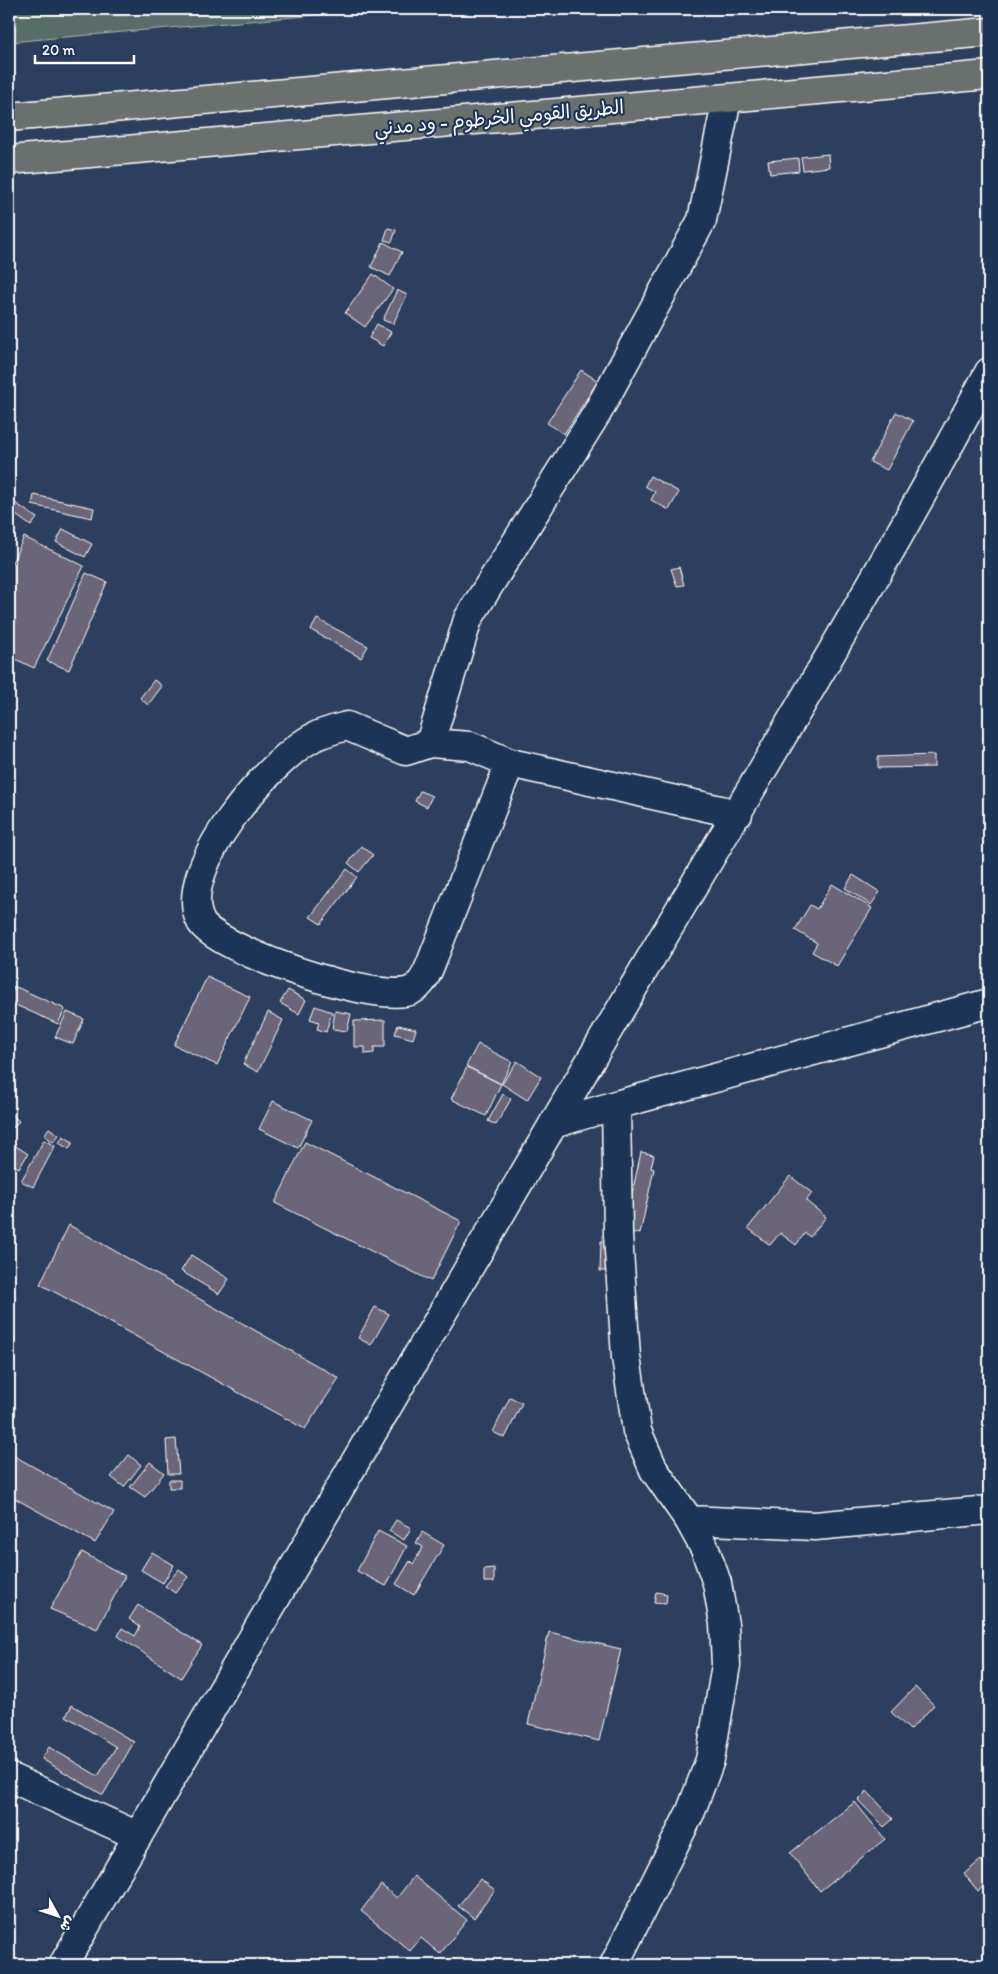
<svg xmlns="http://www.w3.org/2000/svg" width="998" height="1974" font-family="Itim,'Playpen Sans Arabic',sans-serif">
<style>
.green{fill:#596d68;stroke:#acb6b4}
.building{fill:#6b6578;stroke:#fff}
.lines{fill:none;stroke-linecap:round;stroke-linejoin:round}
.minor-casing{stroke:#fff;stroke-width:31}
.highway-casing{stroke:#fff;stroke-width:31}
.minor{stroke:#1d3557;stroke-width:28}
.highway{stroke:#6b706d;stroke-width:28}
.labels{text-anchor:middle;stroke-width:4.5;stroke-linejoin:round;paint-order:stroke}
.street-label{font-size:19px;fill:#fff;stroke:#1d3557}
</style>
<rect width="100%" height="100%" fill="#2d3f5e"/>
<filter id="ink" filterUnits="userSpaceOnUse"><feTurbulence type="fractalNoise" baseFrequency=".02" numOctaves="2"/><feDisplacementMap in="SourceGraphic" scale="10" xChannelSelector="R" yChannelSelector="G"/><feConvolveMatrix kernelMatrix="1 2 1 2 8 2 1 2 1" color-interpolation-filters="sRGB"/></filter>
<g filter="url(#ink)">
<path class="green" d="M9,9H386L9,42Z"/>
<path class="building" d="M828,154L829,167L803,170L801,157Z
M798,158L799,171L770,174L768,161Z
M388,228L396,230L392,242L384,240Z
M383,242L402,252L390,276L371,267Z
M373,274L393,289L365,327L345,313Z
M397,290L407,295L393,324L383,320Z
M377,324L391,332L383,346L369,338Z
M581,370L598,381L564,434L547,423Z
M896,412L913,421L887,470L870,462Z
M650,476L679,492L669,510L651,500L655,492L645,486Z
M34,495L94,508L92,518L32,505Z
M11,500L37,518L31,526L9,510Z
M63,529L92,544L85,557L56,542Z
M24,537L84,566L34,668L9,656V569Z
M679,567L684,585L677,586L671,569Z
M86,573L107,582L69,670L47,661Z
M317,619L368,646L361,658L311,630Z
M154,680L162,686L148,705L140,698Z
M934,755V767L878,768V757Z
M420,791L432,796L427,807L415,801Z
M362,846L373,855L359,872L348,863Z
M347,869L357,877L321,924L310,917Z
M853,875L880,892L871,905L845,888Z
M832,884L872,908L837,966L812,952L817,943L795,930L810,905L817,909Z
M207,977L250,997L217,1065L174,1045Z
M14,986L65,1009L58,1024L9,1002Z
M288,990L306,1000L299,1014L280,1003Z
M315,1006L332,1012L326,1032L317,1029L319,1022L310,1019Z
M335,1011L351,1014L347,1031L332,1029Z
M67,1012L84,1019L73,1044L55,1037Z
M268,1012L283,1020L258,1072L243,1064Z
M385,1020V1047H374V1053L365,1054V1047H354V1021Z
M398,1025L416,1029L413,1039L395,1034Z
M478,1044L512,1062L501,1084L466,1066Z
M517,1061L541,1077L527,1100L502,1084Z
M467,1067L501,1084L486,1116L451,1099Z
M503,1094L511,1099L496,1125L488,1121Z
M273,1101L312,1120L298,1148L259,1129Z
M9,1112L19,1121L13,1128L9,1125Z
M49,1128L59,1135L53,1142L44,1135Z
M63,1136L73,1142L69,1149L59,1143Z
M44,1140L55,1146L33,1187L21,1181Z
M305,1142L461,1221L431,1281L275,1203Z
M16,1146L28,1154L19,1168L9,1163Z
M641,1152L654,1155L651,1168L654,1169L640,1234L624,1231Z
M790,1176L812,1193L806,1201L826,1217L810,1237L805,1233L796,1245L780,1233L770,1245L748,1228Z
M69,1225L339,1378L305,1429L40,1284Z
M601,1241H614L613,1271H600Z
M191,1255L229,1279L219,1294L181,1271Z
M375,1307L389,1314L371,1345L358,1338Z
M510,1397L522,1403L505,1438L493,1432Z
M176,1439L179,1474H168L166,1440Z
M9,1453L114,1512L95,1543L9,1495Z
M129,1455L141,1465L124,1487L111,1477Z
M150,1462L164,1473L145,1497L130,1487Z
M169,1480H180V1488H169Z
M396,1520L411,1528L404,1540L389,1531Z
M378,1531L407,1546L386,1586L357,1571Z
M422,1532L444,1545L414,1595L396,1584L410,1561L413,1564L423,1547L416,1543Z
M82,1552L125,1576L97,1629L50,1609Z
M152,1552L174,1565L163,1583L141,1570Z
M494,1568V1582H484V1569Z
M179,1569L188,1577L175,1593L165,1586Z
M656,1592L667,1594L666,1604L654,1603Z
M138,1605L202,1645L181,1678L118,1636L122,1628L135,1636L140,1627L129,1619Z
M549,1632L621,1649L599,1741L528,1724Z
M915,1687L934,1705L910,1730L891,1712Z
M72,1705L134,1742L103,1795L42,1759L49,1747L98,1776L116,1747L66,1716Z
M867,1791L893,1819L884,1827L858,1800Z
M855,1802L885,1839L820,1891L790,1853Z
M981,1860L989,1870V1882L978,1891L964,1874Z
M414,1876L467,1920L440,1954L421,1938L410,1951L361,1911L381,1885L397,1898Z
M480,1879L495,1890L474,1918L458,1906Z"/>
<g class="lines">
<defs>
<path id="minor" d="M727,99L702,220L597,413L468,619L430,743L470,746L510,763L738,814
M430,743L406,751L347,726C336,729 324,732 314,737C271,759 173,871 201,922C217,950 381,1006 412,990C425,984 430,965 435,953L510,763
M553,1124L616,1105L989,1003
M689,1520L815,1526L989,1510
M9,1777L138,1836
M63,1965C249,1645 434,1323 623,1005C747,795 874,587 989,372
M614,1965L691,1811L710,1760L726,1665L724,1624L717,1583L705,1549L689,1520L654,1470L637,1431L626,1357L618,1235L616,1105"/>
<path id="highway" d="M9,117L989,32
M9,160C335,130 663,106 989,75"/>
</defs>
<use href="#minor" class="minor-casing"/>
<use href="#highway" class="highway-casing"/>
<use href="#minor" class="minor"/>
<use href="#highway" class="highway"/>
</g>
</g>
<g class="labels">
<g class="street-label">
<text transform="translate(499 117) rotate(-5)" y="7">الطريق القومي الخرطوم - ود مدني</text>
</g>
</g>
<rect width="998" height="1974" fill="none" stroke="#1d3557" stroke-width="30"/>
<rect x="15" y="15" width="968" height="1944" fill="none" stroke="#fff" stroke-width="2" filter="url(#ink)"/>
<g transform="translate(58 1916) rotate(130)" stroke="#1d3557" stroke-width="4" paint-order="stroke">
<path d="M0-4L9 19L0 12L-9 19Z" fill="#ffffff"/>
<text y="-8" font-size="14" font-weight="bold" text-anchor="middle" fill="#ffffff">ش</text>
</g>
<path d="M35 55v8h99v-8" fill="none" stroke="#ffffff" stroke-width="2.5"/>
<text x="42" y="55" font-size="15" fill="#ffffff" stroke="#1d3557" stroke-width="4" paint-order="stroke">20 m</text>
</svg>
